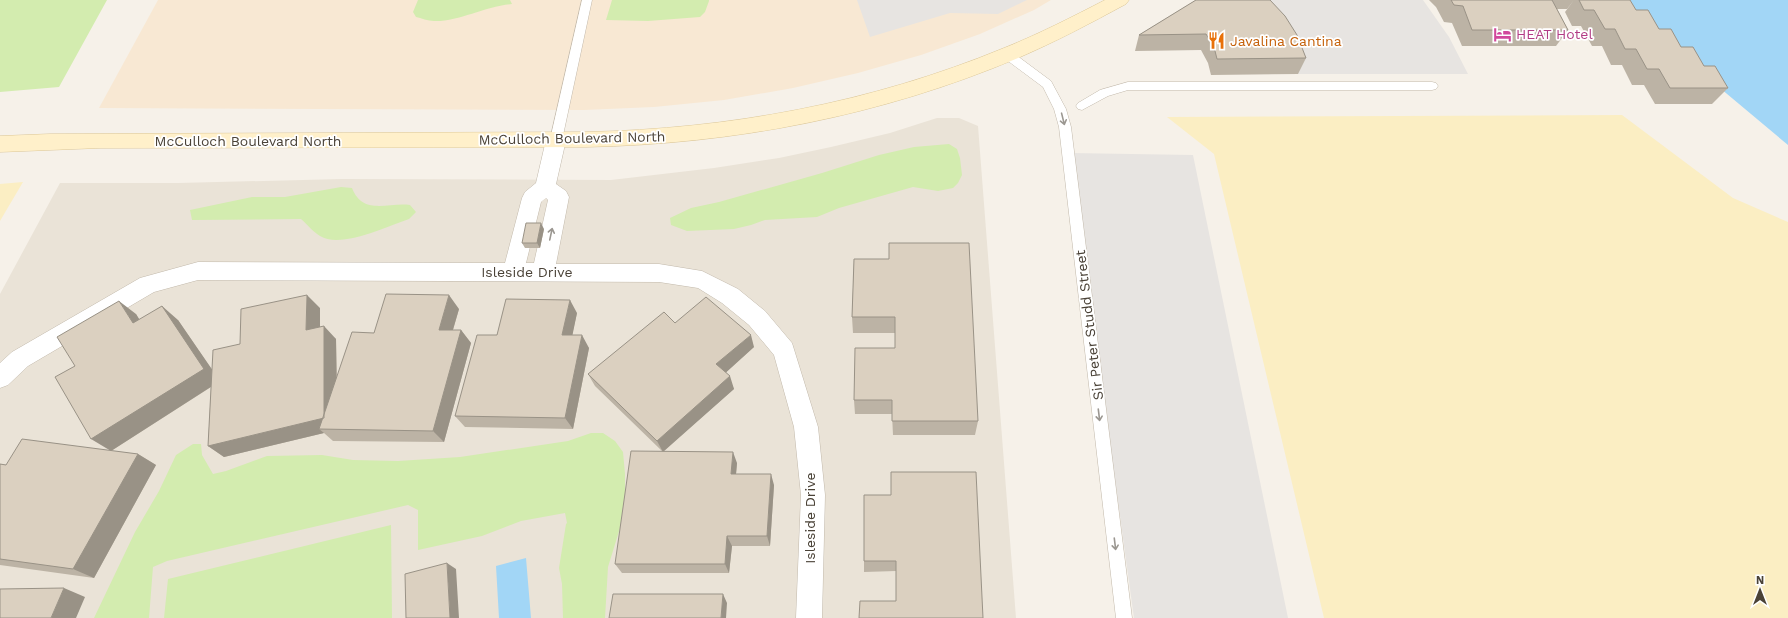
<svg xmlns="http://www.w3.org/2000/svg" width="1788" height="618" font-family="'Work Sans',sans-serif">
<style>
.residential{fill:#eae3d7}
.commercial{fill:#f8e8d3}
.green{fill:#d3ecaf}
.sand{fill:#fbeec3}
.parking{fill:#e7e4e1}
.water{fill:#a2d6f6}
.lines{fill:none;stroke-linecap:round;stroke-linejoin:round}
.lane-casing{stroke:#c2b9ab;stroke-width:1}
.street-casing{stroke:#c2b9ab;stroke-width:1}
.secondary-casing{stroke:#dcc798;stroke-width:1}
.lane{fill:#fff;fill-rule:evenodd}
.street{fill:#fff;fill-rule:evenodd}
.secondary{fill:#fff0ca;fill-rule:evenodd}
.wall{fill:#bcb3a5}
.shaded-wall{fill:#999286}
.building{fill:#dbd0c0;stroke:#999286}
.oneway{stroke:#9b9791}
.labels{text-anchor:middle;stroke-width:3.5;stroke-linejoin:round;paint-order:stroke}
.hotel-label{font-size:14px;fill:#b23c85;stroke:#fff;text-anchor:start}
.food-label{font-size:14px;fill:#c56008;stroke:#fff;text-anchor:start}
.street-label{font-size:14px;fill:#4a4237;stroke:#fff}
</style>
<rect width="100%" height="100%" fill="#f6f1e9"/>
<path class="residential" d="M937,118H959L978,126L1016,618H0V294L60,183H178L342,179L611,180L714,168L779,158L831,147L890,133Z"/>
<path class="commercial" d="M158,0H1051L1034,10L980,34L921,55L858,73L793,88L724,100L654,107L584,110L99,108Z"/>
<path class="green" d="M0,0H107L59,87L0,92Z
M418,0H510L512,4C485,6 458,22 434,21C428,21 421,18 416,17L413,12Z
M612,0H709V1L705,12L700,17L648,21L606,20Z
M949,144L957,149L960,158L962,175L958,183L953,188L938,191L913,187L839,208L817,217L765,220L751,225L734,229L687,231L671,225L670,218L691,208L719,202L822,173L879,155L914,147Z
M341,187L352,188C363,216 388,202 410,205L416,212L409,219C388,226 341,249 320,236C313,232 307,224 301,219L192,220L190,210L252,197H285Z
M591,433H603L615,441L623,452L625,474V493L620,528L608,567L605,618H563L562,584L559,568L566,524L567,523L565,513L521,521L482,536L418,550V510L408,505L167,561L153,567L149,618H94L135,532L159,491L176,455L193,444H201L202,455L213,474L226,471L267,456L322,455L353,460L398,461L460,457L568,441Z
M391,525L392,618H164L168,579Z"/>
<path class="sand" d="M1622,115L1733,198L1788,222V618H1324L1214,154L1167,117Z
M23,182L0,221V184Z"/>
<path class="parking" d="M857,0H1027L998,14L950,13L870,37Z
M1248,0H1423L1449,37L1468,74H1298Z
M1070,153L1193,155L1288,618H1134Z"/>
<path class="water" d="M1608,0H1788V145L1635,17Z
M526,558L531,618H499L496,566Z"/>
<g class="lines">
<defs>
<path id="lane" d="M582,0H592L562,140L560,143L556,144L552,143L550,140Z
M1008,51L1012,52L1051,81L1066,109L1071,127L1132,618H1116L1059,127L1054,109L1043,87L1004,58L1002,55L1004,52Z
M1128,82H1432L1436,83L1438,86L1436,89L1432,90H1128L1108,96L1082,110L1078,109L1076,106L1078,103L1100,90Z"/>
<path id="street" d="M556,132L563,135L566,140L556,184L566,191L569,197L556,264H659L702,271L738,289L765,311L792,343L818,427L825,495L822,618H796L801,495L794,427L774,355L749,325L722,303L698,288L659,282L198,280L154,292L28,366L8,385L0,388V363L12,352L140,278L198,262L505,263L522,198L525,192L536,183L546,140L549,135ZM546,198L548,200L534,263H526L541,202Z"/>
<path id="secondary" d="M1105,0H1129L1126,4C1091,23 1055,42 1018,58C881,116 734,144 586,147L100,148L0,152V136L50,134L586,132C729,129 871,103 1004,48C1039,34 1072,17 1105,0Z"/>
</defs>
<use href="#lane" class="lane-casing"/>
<use href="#street" class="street-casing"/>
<use href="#secondary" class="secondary-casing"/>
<use href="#lane" class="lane"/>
<use href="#street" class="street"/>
<use href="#secondary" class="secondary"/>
</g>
<path class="wall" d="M1196,0H1270L1306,58L1298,74L1211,75L1208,63L1201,50L1135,51L1139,35Z
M1429,0H1574L1567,9H1557L1568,30L1556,46H1462L1452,23L1444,22L1436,7Z
M1574,0H1630L1636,10L1704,66L1728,88L1712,104H1655L1644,85H1632L1622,65H1611L1602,46H1592L1581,26H1572L1565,12Z
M544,229L540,248H525L522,243Z
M854,259L978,421L975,435H893L892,414H855L854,400L895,348V333H853L852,317Z
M320,308V327L336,339L337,378L374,333L459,309L453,330H461L471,343L444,442L333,441L324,433L224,457L208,446L211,387L111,451L138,454L156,465L94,578L0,565V464L6,465L110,451L75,366L136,314L139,320H178L212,370L240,344Z
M577,313L572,335L589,348L573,429L465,427L455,416L497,335Z
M675,323L754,347L726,372L734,389L663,451L737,463L736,474L774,485L770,546H732L729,573H622L615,564L662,451L595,386L588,374Z
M864,495L983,618L896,601V571L864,572Z"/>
<path class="shaded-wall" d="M541,223L544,229L540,248L537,243Z
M307,295L320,308V343L306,330Z
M449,295L459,309L449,343L439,330Z
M570,300L577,313L570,347L562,335Z
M119,301L136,314L150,336L133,323Z
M162,306L178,320L220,381L111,451L91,439Z
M324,326L336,339L337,429H319L324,433L224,457L208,446Z
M461,330L471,343L444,442L433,431Z
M582,335L589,348L573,429L565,418Z
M751,335L754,347L721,377L716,364Z
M730,376L734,389L663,452L657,441Z
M733,452L737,463L735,485L731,474Z
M138,454L156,465L94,578L73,569Z
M771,474L774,485L770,546L767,536Z
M727,536L732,546L729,573L725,564Z
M447,563L456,569L459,618H450Z
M64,588L85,597L76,618H51Z
M723,594L727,603L726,618H721Z"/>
<path class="building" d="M1196,0H1270L1285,16L1297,35L1306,58L1217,59L1214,47L1206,34L1139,35Z
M1451,0H1552L1568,30H1472L1463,6L1454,5Z
M1579,0H1630L1636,10H1648L1659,29H1671L1681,47H1693L1704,66H1715L1728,88H1670L1659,69H1647L1636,49H1625L1615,29H1605L1594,10H1584Z
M526,223H541L537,243H522Z
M889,243H969L978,421H892V400H854L855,348H895V317H852L854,259H889Z
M386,294L449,295L439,330H461L433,431L319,429L352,332L374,333Z
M307,295L306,330L324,326V418L208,446L213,350L240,344L241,309Z
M706,297L751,335L716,364L730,376L657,441L588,374L664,312L675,323Z
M506,299L570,300L562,335H582L565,418L455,416L477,335H497Z
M119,301L133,323L162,306L204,369L91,439L55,377L75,366L57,337Z
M22,439L138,454L73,569L0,559V464L6,465Z
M631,451L733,452L731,474H771L767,536H727L725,564H615Z
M891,472H976L983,618H859L860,601H896V561H864V495H891Z
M447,563L450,618H406L405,574Z
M64,588L51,618H0V589Z
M613,594H723L721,618H609Z"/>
<defs><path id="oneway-shaft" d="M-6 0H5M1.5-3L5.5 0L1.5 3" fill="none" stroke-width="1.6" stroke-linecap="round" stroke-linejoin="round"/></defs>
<g class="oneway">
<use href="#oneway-shaft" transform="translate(1063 119) rotate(76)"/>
<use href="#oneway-shaft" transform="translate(551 234) rotate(-78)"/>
<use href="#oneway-shaft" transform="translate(1099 415) rotate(83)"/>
<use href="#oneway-shaft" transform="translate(1115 544) rotate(83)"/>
</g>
<defs>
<symbol id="hotel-bare" viewBox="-9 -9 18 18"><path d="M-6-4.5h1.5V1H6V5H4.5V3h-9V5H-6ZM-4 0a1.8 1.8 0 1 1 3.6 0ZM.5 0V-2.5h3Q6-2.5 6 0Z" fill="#d1479c" stroke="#fff" stroke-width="2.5" paint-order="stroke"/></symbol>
<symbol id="restaurant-bare" viewBox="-9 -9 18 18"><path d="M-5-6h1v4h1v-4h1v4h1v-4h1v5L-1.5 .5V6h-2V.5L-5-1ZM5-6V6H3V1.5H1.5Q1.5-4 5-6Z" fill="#e8710a" stroke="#fff" stroke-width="2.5" paint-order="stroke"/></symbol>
</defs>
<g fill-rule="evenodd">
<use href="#hotel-bare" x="1490" y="22" width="25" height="25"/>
<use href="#restaurant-bare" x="1204" y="28" width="25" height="25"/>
</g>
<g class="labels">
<g class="hotel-label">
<text x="1516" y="39">HEAT Hotel</text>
</g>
<g class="food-label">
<text x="1230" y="46">Javalina Cantina</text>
</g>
<g class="street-label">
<text transform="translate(572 138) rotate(-1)" y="5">McCulloch Boulevard North</text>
<text x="248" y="146">McCulloch Boulevard North</text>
<text x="527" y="277">Isleside Drive</text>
<text transform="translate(1089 325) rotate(-97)" y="5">Sir Peter Studd Street</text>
<text transform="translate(810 518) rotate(-90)" y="5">Isleside Drive</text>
</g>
</g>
<g transform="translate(1760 590)" stroke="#ffffff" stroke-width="3" paint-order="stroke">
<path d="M0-3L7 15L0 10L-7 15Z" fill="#4a4237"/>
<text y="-6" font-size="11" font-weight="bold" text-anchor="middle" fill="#4a4237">N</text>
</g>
</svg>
